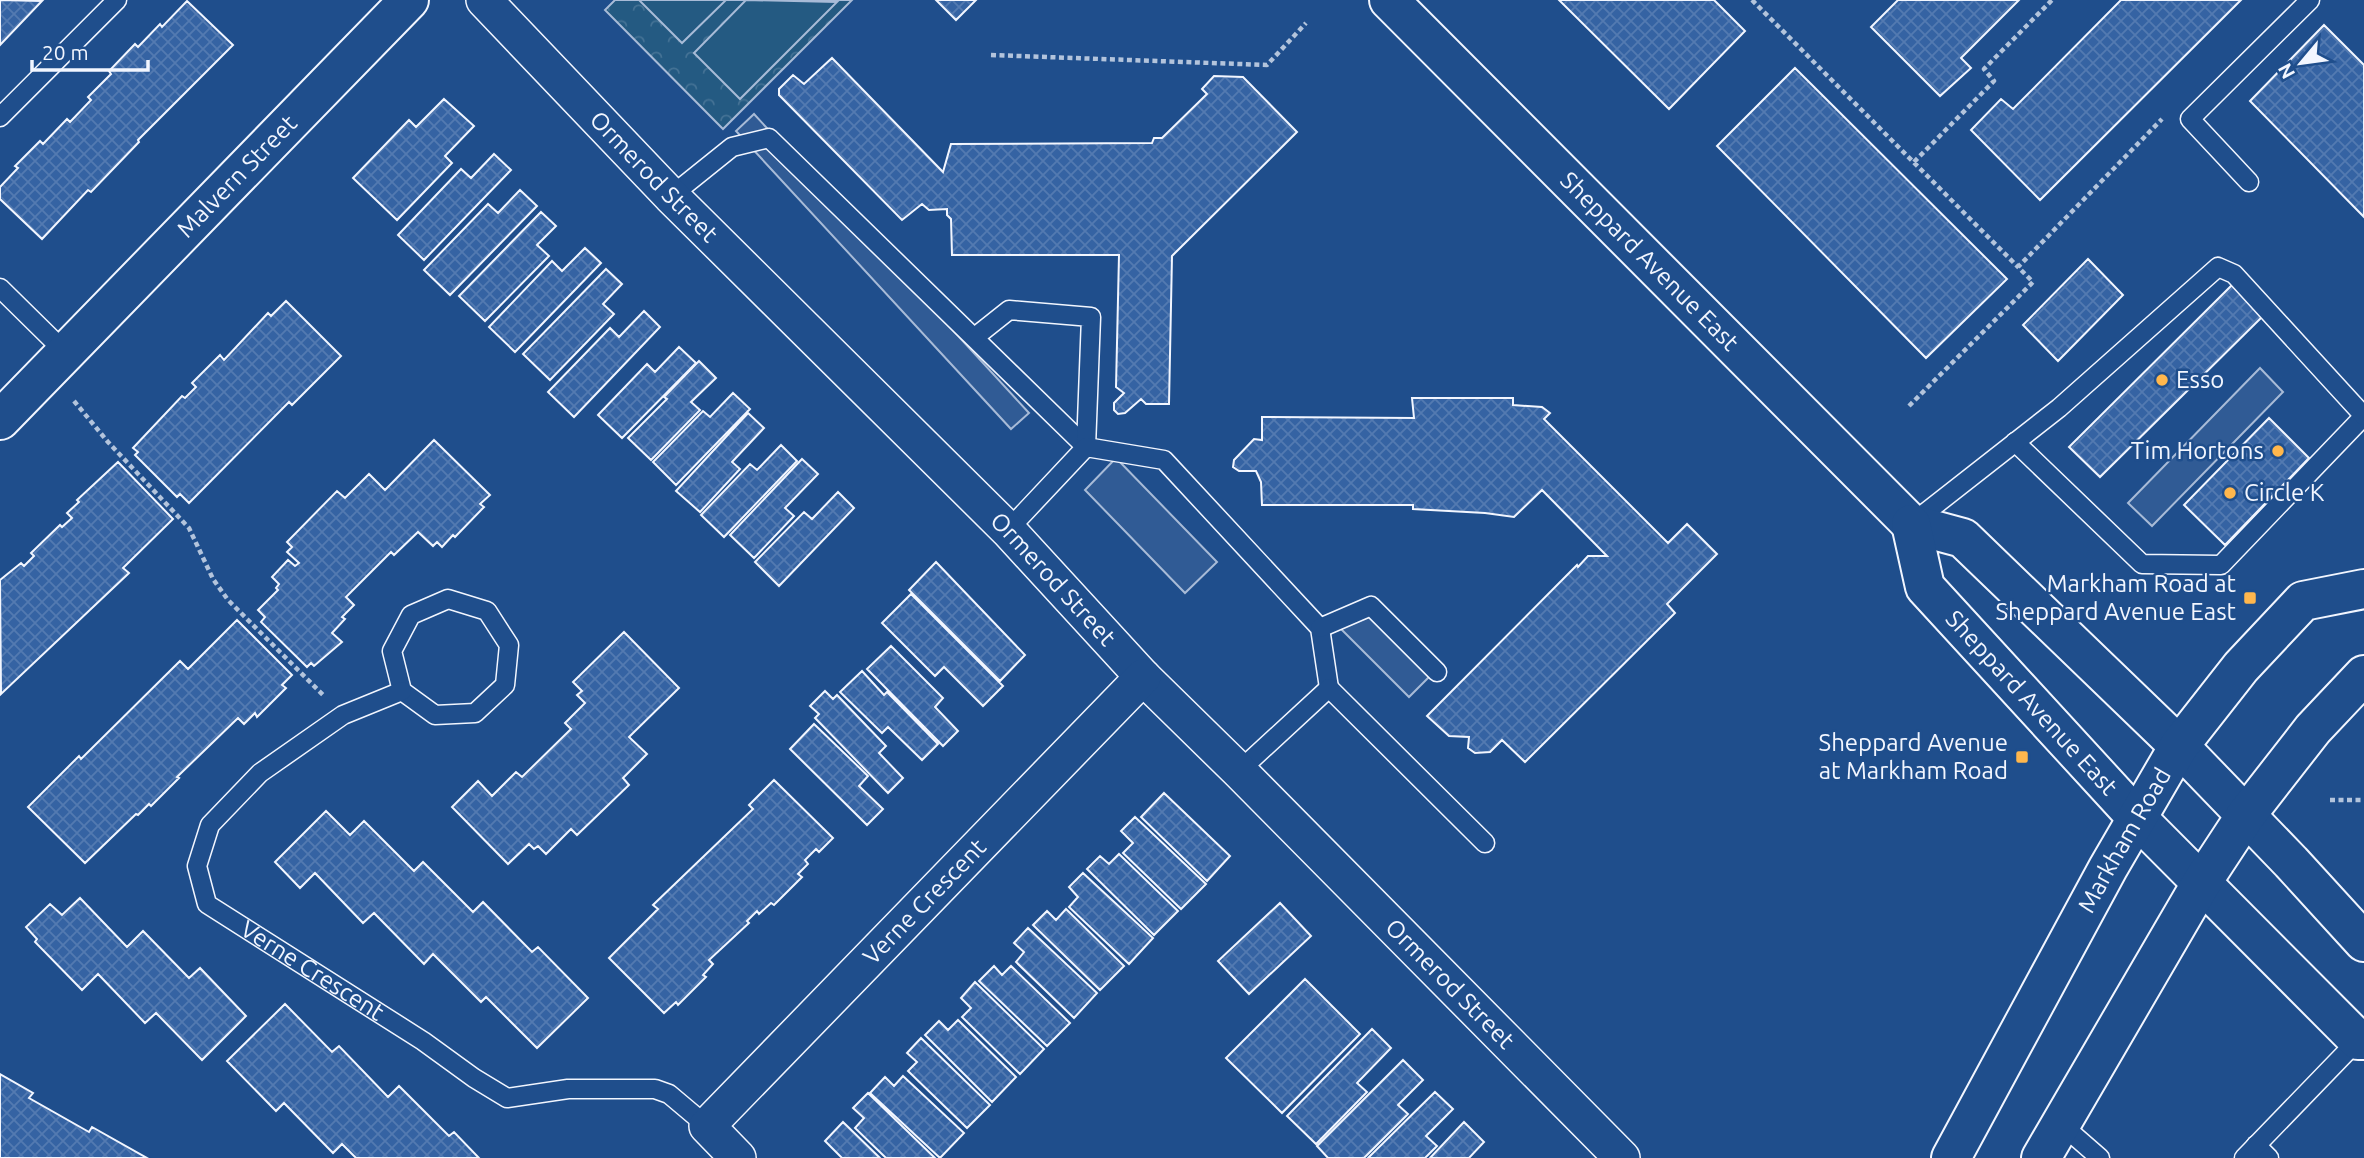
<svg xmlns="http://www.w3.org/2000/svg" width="2364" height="1158" font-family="Ubuntu,sans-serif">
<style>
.park{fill:url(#park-crowns);stroke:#a8bbd7;stroke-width:2}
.pitch{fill:#245a82;stroke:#a8bbd7;stroke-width:2}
.parking{fill:#305b95;stroke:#a8bbd7;stroke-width:2}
.building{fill:url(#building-cross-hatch);stroke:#f2f6ff;stroke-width:2}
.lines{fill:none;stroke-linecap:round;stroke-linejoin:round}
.service-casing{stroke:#f2f6ff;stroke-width:21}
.minor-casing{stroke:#f2f6ff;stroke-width:38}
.tertiary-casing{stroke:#f2f6ff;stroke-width:42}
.secondary-casing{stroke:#f2f6ff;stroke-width:42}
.primary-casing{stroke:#f2f6ff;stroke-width:42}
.path{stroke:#b3c4dc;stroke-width:4.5;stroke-dasharray:5 3.5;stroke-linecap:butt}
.service{stroke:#1f4e8c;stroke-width:18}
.minor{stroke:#1f4e8c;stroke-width:35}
.tertiary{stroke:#1f4e8c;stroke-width:38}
.secondary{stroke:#1f4e8c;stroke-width:38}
.primary{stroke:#1f4e8c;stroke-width:38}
.poi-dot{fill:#ffb74d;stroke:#1f4e8c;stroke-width:2.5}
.labels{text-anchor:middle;stroke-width:5;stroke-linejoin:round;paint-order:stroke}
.street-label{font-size:24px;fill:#f2f6ff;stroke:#1f4e8c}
.poi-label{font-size:24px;fill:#f2f6ff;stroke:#1f4e8c;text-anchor:end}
</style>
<defs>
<pattern id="park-crowns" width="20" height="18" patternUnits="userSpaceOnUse" patternTransform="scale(1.75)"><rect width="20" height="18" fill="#245a82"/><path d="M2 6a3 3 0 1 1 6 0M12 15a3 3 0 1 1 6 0" fill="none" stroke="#447295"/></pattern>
<pattern id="building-cross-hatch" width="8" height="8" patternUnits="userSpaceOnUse" patternTransform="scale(1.75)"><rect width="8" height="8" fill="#3563a3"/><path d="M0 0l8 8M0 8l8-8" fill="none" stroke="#537ab1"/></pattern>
</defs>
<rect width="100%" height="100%" fill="#1f4e8c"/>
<path class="park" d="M615,0H852L723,129L605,10Z"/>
<path class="pitch" d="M639,0H726L682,43Z
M746,0L837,2L740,99L694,53Z"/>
<path class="parking" d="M754,114L1029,413L1011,429L736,131Z
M2260,368L2283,392L2152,526L2128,503Z
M1116,458L1217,562L1185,593L1085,490Z
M1363,604L1433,673L1409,697L1340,628Z"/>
<path class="building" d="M0,0L42,1L0,45Z
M936,0H976L956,20Z
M1559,0H1714L1745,31L1669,109Z
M1898,0H2019L1961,58L1971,68L1940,96L1871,27Z
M2121,0H2241L2040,200L1971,130L2001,99L2013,109Z
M187,1L233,45L138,140L139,142L91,192L88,190L42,239L0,199V187L18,168L15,166L40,141L43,144L67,119L70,122L91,100L88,97L111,74L109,71L135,44L138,47L160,24L162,27Z
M2324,25L2364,65V217L2250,101Z
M832,58L943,172L951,144L1152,143L1154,138H1162L1207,94L1202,89L1214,76L1243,77L1297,132L1172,256L1169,404H1146L1141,399L1125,413L1118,414L1114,410V403L1124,393L1116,387L1119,255H952L951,219L947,215V209L929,210L922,204L902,220L779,95V89L793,75L804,84Z
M1795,68L2007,279L1926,358L1717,146Z
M444,99L474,126L445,156L452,163L397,220L353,178L409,120L416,127Z
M494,154L511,170L424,260L398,235L461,169L471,178Z
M520,190L537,206L450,295L424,270L488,204L498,213Z
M541,212L556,226L537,245L549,256L485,321L459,296Z
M585,248L601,263L515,352L489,327L552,261L562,271Z
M2088,259L2123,295L2058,361L2023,325Z
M606,269L622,284L603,304L614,314L550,380L523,354Z
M2233,284L2264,315L2100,477L2069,447Z
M286,301L341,356L292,405L289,402L189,503L180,494L177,497L135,455L138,452L133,448L182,396L185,398L196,387L192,383L220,355L224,360L268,313L271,316Z
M644,311L660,327L574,417L548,392L610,328L619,337Z
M679,347L696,363L622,438L598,415L647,364L655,372Z
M699,361L716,378L691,402L700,410L651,460L628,438L667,399L664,397Z
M733,393L750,409L676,485L653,462L703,411L710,417Z
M1412,398H1513V405L1542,407L1550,413L1544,419L1668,543L1687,524L1717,554L1667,604L1675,613L1525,762L1502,740L1490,752L1475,753L1468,748L1469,737L1449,736L1427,716L1577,565L1578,567L1588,556H1607L1542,490L1514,517L1485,513L1413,509V505H1262L1261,482L1256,471H1239L1233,467L1234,460L1254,439L1262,440V417L1414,418Z
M748,413L764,428L732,462L740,469L700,512L676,491Z
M2269,418L2309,458L2225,545L2184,505Z
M434,440L490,495L480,504L484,507L455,537L453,535L442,547L437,542L433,546L418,532L394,555L391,552L346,597L354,605L342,617L345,619L332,633L342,642L314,666L311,663L307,667L261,622L265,617L258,610L278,590L276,588L279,584L272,577L288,560L295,566L299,563L287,552L292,547L287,542L337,491L345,498L369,474L385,490Z
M781,445L797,461L724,537L701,515L750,464L757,470Z
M802,459L818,474L785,508L794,516L754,558L730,535Z
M118,462L173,519L123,568L129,573L1,694L0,580L21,563L24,566L34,556L31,553L60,525L62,527L72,518L67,513L79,502L77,500Z
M838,492L854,508L779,586L755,562L804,512L812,519Z
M936,562L1025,655L1000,681L909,590Z
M911,594L1003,686L983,706L944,667L935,676L882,623Z
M237,620L292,675L282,685L286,688L257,717L255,713L244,724L238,718L177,777L179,778L151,806L149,804L138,815L136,814L85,863L28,807L79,756L81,759L180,661L188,669Z
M624,632L679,688L629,737L647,754L623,778L629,785L577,835L571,829L546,854L538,846L534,849L529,844L508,864L452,807L478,781L492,796L516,772L522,777L571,729L565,723L585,703L577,695L582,691L573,682Z
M891,646L943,698L935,707L958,731L943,746L867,669Z
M862,671L884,695L887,692L938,744L922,760L888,727L882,733L840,692Z
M825,691L833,699L837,695L886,746L879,753L903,778L888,793L815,718L819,714L810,706Z
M814,724L868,776L859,786L883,809L867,825L790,749Z
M774,780L833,838L819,852L816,849L805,860L808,864L798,874L802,877L774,905L771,903L759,914L757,911L747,921L749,923L709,960L713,964L703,975L706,977L678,1005L676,1002L664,1013L609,958L658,909L653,905L753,809L749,805Z
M1164,793L1230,856L1207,881L1141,817Z
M326,811L350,835L364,821L414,871L423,862L473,912L483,902L532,952L538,947L588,998L537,1048L486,997L481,1002L433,954L424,964L374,913L363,923L315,873L300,888L275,862Z
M1135,817L1206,884L1181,909L1123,853L1133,843L1121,831Z
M1119,854L1178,911L1154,935L1087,869L1100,856L1109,864Z
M1083,873L1153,938L1129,964L1069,907L1078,897L1069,887Z
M80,898L127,947L143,931L189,978L200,968L246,1016L202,1060L156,1013L145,1023L98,974L82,990L35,942L37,939L26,927L50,904L62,915Z
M1280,903L1311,936L1249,994L1218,961Z
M1066,909L1124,966L1100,990L1033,925L1047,911L1056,920Z
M1028,928L1097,993L1074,1018L1016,962L1024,952L1014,943Z
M994,966L1002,975L1011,966L1070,1023L1047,1046L979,981Z
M1305,979L1360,1034L1282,1113L1226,1058Z
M975,982L1044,1049L1020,1074L962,1017L971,1008L961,998Z
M285,1004L332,1052L339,1046L388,1097L399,1086L449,1136L454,1132L479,1158H356L342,1144L333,1153L284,1103L276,1111L227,1061Z
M958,1020L1016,1077L992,1102L925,1035L939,1021L948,1030Z
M1372,1029L1391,1048L1357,1083L1367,1092L1316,1144L1287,1116Z
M921,1038L990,1105L967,1128L908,1071L917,1062L907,1053Z
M1403,1060L1423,1080L1398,1105L1408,1114L1364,1158H1328L1317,1146Z
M0,1074L33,1093L29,1098L89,1132L92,1127L147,1158H0Z
M903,1076L964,1133L940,1158L870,1093L885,1077L894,1086Z
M1435,1092L1453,1109L1426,1136L1437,1146L1425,1158H1368Z
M868,1093L935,1158H886L855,1128L864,1118L853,1108Z
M843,1122L880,1158H842L825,1141Z
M1464,1122L1484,1142L1469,1158H1430Z"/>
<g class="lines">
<defs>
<g id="service">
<path d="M0,117L117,0"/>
<path d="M2249,182L2190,119L2310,0"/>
<path d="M671,196L732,147L769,138L1086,447"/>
<path d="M0,288L65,352"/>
<path d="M975,337L1009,310L1091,317L1086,447"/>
<path d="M2015,442L2142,564L2221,565L2364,416"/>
<path d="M1911,524L2059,408L2218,267L2234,274L2364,416"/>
<path d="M1008,530L1086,447L1164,460L1320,628L1329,688"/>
<path d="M448,599L487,611L509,645L505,685L475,713L435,715L402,691L392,651L411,615Z"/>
<path d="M1320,628L1371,606L1437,672"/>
<path id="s1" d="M402,691L343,715L260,773L210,825L197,866L207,904L423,1041L474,1078L507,1098L568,1089H655L669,1094L707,1126"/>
<path d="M1239,771L1329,688L1485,843"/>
<path d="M2061,1124L2100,1158"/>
<path d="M2256,1145L2269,1158"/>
<path d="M2244,1158L2358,1040"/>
</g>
<g id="minor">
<path id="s2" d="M484,0L671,196L1008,530L1143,677L1239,771L1622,1158"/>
<path id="s3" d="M738,1158L707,1126L1143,677"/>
</g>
<g id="tertiary">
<path id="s4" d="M0,420L409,0"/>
</g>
<g id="secondary">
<path id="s5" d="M1389,0L1911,524L1963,538L2179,746L2291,862L2364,942"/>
<path id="s6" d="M1911,524L1925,587L2137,818L2358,1040H2364"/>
</g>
<g id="primary">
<path id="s7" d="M1951,1158L2108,868L2179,746L2241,667L2303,601L2364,589"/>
<path d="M2041,1158L2202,882L2246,815L2313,729L2364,675"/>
</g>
</defs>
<use href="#service" class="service-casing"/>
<use href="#minor" class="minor-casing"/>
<use href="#tertiary" class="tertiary-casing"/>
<use href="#secondary" class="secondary-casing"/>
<use href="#primary" class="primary-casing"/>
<path class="path" d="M1752,0L2018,267
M991,55L1267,65L1306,23
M1914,162L1994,81L1984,69L2052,0
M74,401L108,442L189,528L213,579L228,600L324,696
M1909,406L2033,282L2018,267L2162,119
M2330,800H2364"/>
<use href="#service" class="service"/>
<use href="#minor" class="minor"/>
<use href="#tertiary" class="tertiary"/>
<use href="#secondary" class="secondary"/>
<use href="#primary" class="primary"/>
</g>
<g class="poi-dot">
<circle cx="2162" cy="380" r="7"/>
<circle cx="2278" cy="451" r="7"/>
<circle cx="2230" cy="493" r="7"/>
<rect x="2243" y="591" width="14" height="14" rx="3.5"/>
<rect x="2015" y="750" width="14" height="14" rx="3.5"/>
</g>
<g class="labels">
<g class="street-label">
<text dy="8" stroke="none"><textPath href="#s4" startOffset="340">Malvern Street</textPath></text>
<text dy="8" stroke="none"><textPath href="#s2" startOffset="245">Ormerod Street</textPath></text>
<text dy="8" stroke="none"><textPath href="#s5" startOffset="369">Sheppard Avenue East</textPath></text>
<text dy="8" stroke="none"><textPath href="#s2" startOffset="812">Ormerod Street</textPath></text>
<text dy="8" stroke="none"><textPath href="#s6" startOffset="222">Sheppard Avenue East</textPath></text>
<text dy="8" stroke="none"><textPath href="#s7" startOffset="362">Markham Road</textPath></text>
<text dy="8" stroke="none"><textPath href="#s3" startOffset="357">Verne Crescent</textPath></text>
<text dy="8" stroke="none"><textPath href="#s1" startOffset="444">Verne Crescent</textPath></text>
<text dy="8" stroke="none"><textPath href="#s2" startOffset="1379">Ormerod Street</textPath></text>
</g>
<g class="poi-label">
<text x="2176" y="388" text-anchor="start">Esso</text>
<text x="2264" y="459">Tim Hortons</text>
<text x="2244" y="501" text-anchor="start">Circle K</text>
<text x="2236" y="592">Markham Road at<tspan x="2236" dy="28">Sheppard Avenue East</tspan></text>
<text x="2008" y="751">Sheppard Avenue<tspan x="2008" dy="28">at Markham Road</tspan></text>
</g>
</g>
<g transform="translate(2301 63) rotate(241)" stroke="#1f4e8c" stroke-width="5" paint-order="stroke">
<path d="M0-5L12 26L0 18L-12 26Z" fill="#f2f6ff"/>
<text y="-10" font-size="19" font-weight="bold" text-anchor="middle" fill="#f2f6ff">N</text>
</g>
<path d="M32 60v10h116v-10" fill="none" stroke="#f2f6ff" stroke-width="3.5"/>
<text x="42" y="60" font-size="21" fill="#f2f6ff" stroke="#1f4e8c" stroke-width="5" paint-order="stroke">20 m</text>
</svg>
